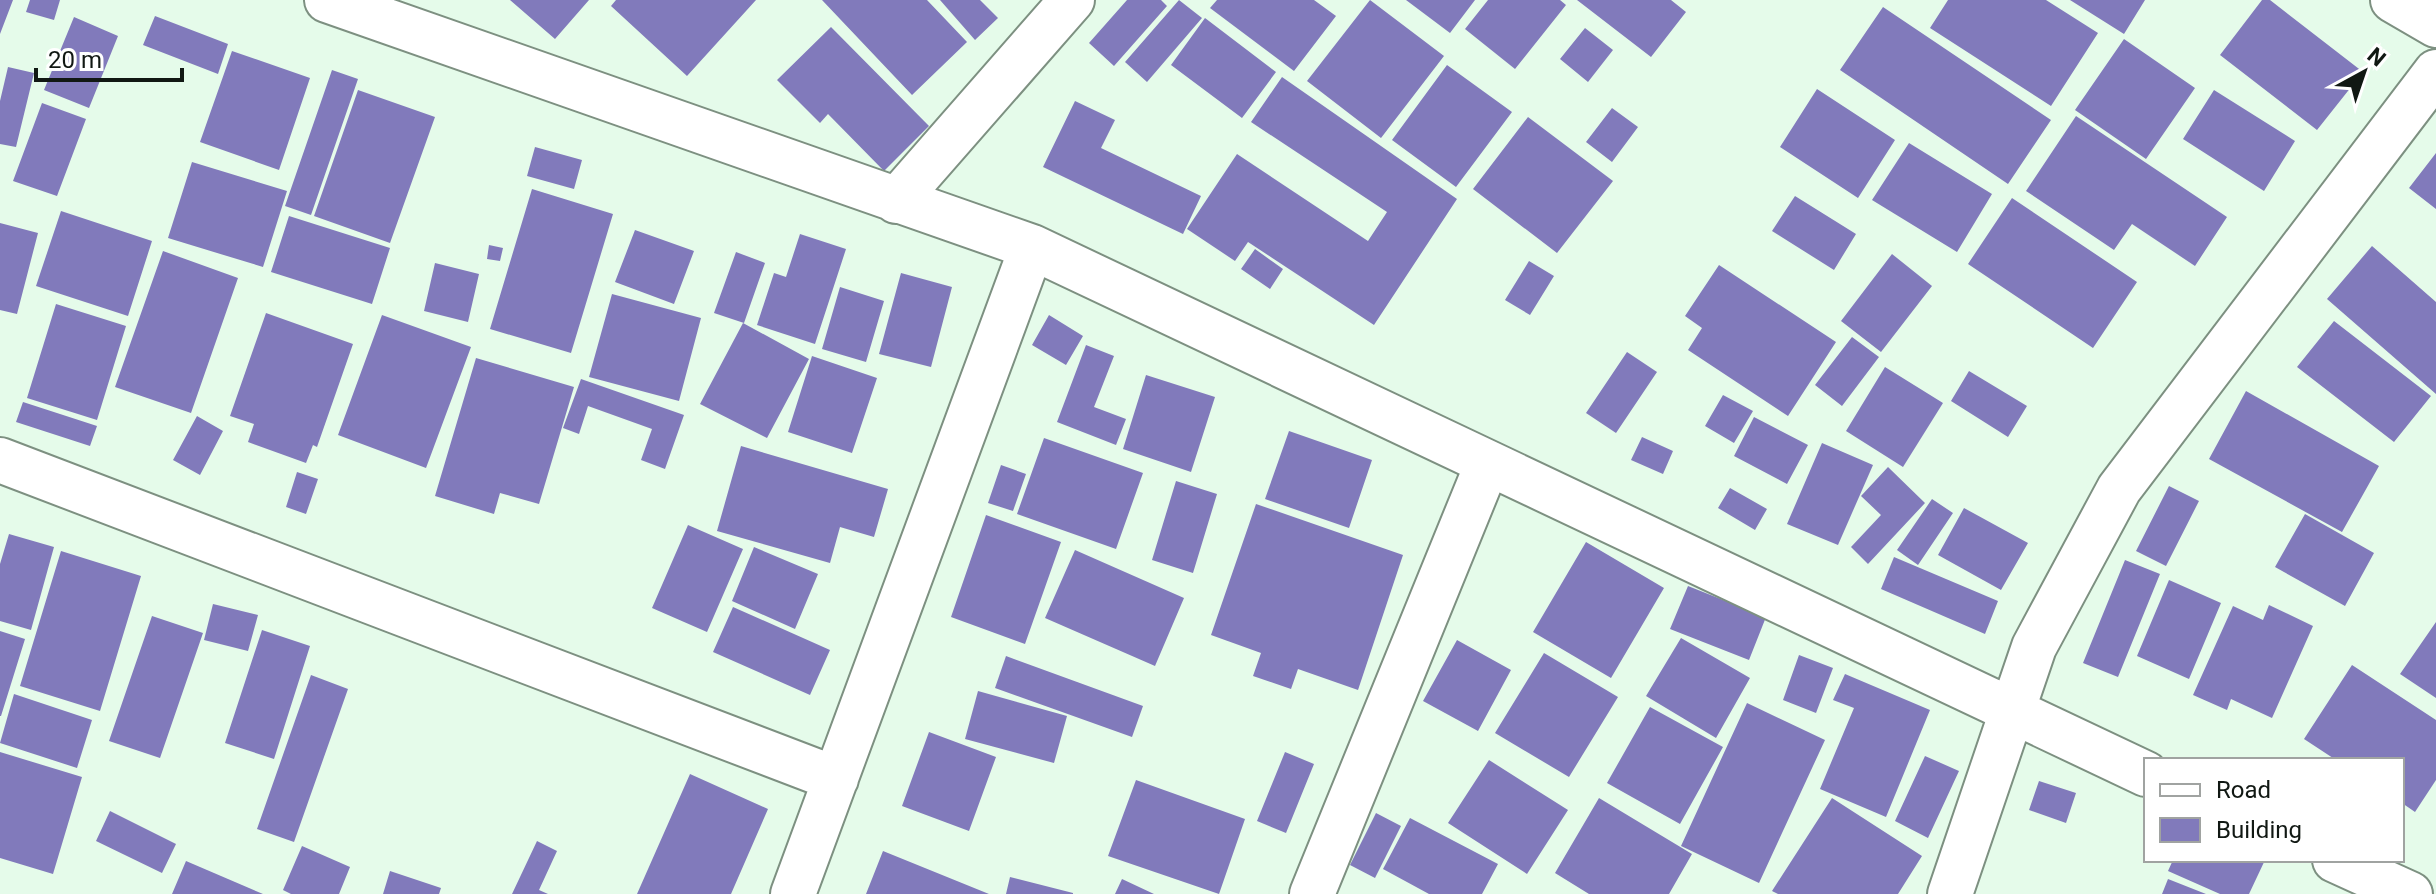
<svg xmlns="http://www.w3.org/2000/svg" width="2436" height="894" font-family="Roboto,sans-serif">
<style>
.building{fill:#817abb}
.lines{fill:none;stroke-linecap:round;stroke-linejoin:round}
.street-casing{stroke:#7d9081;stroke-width:48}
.street{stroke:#fff;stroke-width:44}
</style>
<rect width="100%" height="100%" fill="#e5fbea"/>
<path class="building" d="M0,0H13L0,34Z
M30,0H60L54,20L26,12Z
M510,0H589L555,39Z
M616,0H756L687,76L611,6Z
M822,0H927L967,42L912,95Z
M940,0H980L998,18L975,40Z
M1127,0H1161L1167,6L1114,66L1089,43Z
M1179,0L1202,18L1147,82L1125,62Z
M1217,0H1314L1336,16L1294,71L1210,8Z
M1370,0L1444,56L1381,138L1307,81Z
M1406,0H1475L1450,33Z
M1488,0H1560L1566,5L1515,69L1465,29Z
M1577,0H1671L1686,12L1651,57Z
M1948,0H2046L2098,33L2051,106L1930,28Z
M2070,0H2145L2124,34Z
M2262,0H2270L2363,72L2317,130L2220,55Z
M1883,7L2051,120L2008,184L1840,70Z
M155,16L228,44L218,74L143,45Z
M74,17L118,36L89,108L44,90Z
M1205,18L1276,72L1242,118L1171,65Z
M831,27L929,126L884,171L828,114L820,123L777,80Z
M1585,28L1613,50L1588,82L1560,59Z
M2124,39L2195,88L2146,159L2075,110Z
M232,51L310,78L279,170L200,142Z
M1447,65L1512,112L1456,187L1392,140Z
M8,67L34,73L16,147L0,144V101Z
M332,70L358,79L311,215L285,206Z
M1282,77L1457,199L1374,325L1248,242L1235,261L1187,229L1237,154L1368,241L1387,212L1251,122Z
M1817,89L1895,140L1858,198L1780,147Z
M358,90L435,117L390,243L314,216Z
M2214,90L2295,141L2264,191L2183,139Z
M1075,101L1115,120L1101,148L1201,196L1183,234L1043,167Z
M42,103L86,119L57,196L13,181Z
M1612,108L1638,127L1612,162L1586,142Z
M2076,116L2227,217L2195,266L2132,224L2114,250L2026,191Z
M1528,117L1613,181L1557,253L1473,189Z
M1909,143L1992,194L1957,252L1872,200Z
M535,147L582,160L574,189L527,176Z
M2436,153V209L2409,188Z
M192,162L287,191L263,267L168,238Z
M532,189L613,214L571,353L490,329Z
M1795,196L1856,234L1834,270L1772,231Z
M2012,198L2137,282L2093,348L1968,264Z
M61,211L152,241L128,316L36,286Z
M289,216L390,248L372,304L271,272Z
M0,223L38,233L17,314L0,310Z
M635,230L694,251L674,304L615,282Z
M800,234L846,249L815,344L757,325L774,273L786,277Z
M489,245L503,248L500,261L487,259Z
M2372,246L2436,302V394L2327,299Z
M1255,249L1283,269L1270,289L1241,269Z
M163,251L238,278L191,413L115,387Z
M736,252L765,263L744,323L714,313Z
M1892,254L1932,286L1881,352L1841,321Z
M1529,261L1554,276L1530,315L1505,300Z
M435,263L479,274L468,322L424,311Z
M1719,265L1836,342L1788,416L1688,350L1702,328L1685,316Z
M901,273L952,287L931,367L879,354Z
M840,287L884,301L866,362L822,349Z
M612,294L701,318L679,401L589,377Z
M56,304L126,326L97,420L27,398Z
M266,313L353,344L317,447L313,445L306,463L248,442L254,424L230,416Z
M382,315L471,347L426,468L338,435Z
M1049,315L1083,336L1066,365L1032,345Z
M2334,321L2431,396L2394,442L2297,367Z
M743,323L809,359L767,438L700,404Z
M1852,337L1879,357L1842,406L1815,385Z
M1086,345L1114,356L1094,407L1126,419L1116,445L1057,422Z
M1627,352L1657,372L1616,433L1586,413Z
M812,356L877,378L852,453L788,432Z
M476,358L574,387L539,504L500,493L494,514L435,496Z
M1885,367L1943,403L1903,467L1846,431Z
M1969,371L2027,406L2008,437L1951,401Z
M1146,375L1215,397L1191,472L1123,449Z
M581,379L684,415L665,469L641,460L652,429L588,406L579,434L563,428Z
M2246,391L2379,466L2342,532L2209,459Z
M1723,395L1753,411L1734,443L1705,426Z
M23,402L97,426L90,446L16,422Z
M197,416L223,431L200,475L173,460Z
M1754,417L1808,445L1787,484L1734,456Z
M1289,431L1372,460L1349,528L1265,499Z
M1642,437L1673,451L1663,474L1631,460Z
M1044,438L1143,473L1116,549L1017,514Z
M1822,443L1873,465L1838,545L1787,524Z
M741,446L888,489L874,537L840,527L830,563L717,531Z
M1001,465L1026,474L1013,511L988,503Z
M1888,467L1925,503L1868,564L1851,547L1881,515L1861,496Z
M297,472L318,479L306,514L286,507Z
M1176,481L1217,494L1193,573L1152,560Z
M2169,486L2199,501L2166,566L2136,551Z
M1730,488L1767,509L1755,530L1718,508Z
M1932,499L1953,513L1918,565L1897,550Z
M1256,504L1403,555L1358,690L1298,669L1291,689L1253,676L1261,653L1211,635Z
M1964,508L2028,543L2001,590L1938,555Z
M2305,514L2374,553L2345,606L2275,567Z
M986,515L1061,542L1025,644L951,617Z
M688,525L743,549L707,632L652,608Z
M9,534L54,547L31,630L0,621V564Z
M1586,542L1664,588L1611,678L1533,632Z
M754,547L818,574L795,629L732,601Z
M1075,550L1184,598L1155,666L1045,618Z
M61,551L141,576L100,711L20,686Z
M1894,557L1998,601L1985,634L1881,589Z
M2125,560L2160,574L2118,677L2083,663Z
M2169,580L2221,603L2189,679L2137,656Z
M1688,586L1766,617L1749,660L1670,629Z
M213,604L258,615L248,651L204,640Z
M2269,605L2313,626L2272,718L2231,699L2227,710L2193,695L2233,606L2263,620Z
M733,607L830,650L810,695L713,652Z
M152,616L203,633L160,758L109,741Z
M2436,622V698L2400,674Z
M262,630L310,646L274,759L225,743Z
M0,631L25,639L1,716H0Z
M1681,638L1750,678L1716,738L1646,696Z
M1457,640L1511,670L1478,731L1423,701Z
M1544,653L1618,697L1569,777L1495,733Z
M1799,655L1833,668L1816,713L1783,700Z
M1006,656L1143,706L1132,737L995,688Z
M2352,665L2436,720V780L2415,812L2402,803V760H2336L2304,739Z
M1845,674L1930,710L1886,817L1820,789L1854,708L1833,700Z
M311,675L348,689L294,842L257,829Z
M978,691L1067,716L1054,763L965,739Z
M14,694L92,720L77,768L0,743Z
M1747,703L1825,740L1759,883L1681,846Z
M1650,707L1723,747L1680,824L1607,783Z
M929,732L996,757L969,831L902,806Z
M0,752L82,777L53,874L0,858Z
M1285,752L1314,764L1286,833L1257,821Z
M1925,756L1959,771L1928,838L1895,821Z
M1489,760L1568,810L1527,874L1448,823Z
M690,774L768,809L731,894H637Z
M1136,780L1245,819L1219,894L1108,856Z
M2039,781L2076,793L2066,823L2029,810Z
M1599,798L1692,854L1669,894H1589L1555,873Z
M1832,798L1922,856L1898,894H1778L1772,891Z
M110,811L176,844L162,873L96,841Z
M1376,813L1401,826L1375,878L1350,865Z
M1410,818L1498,864L1482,894H1429L1383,869Z
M537,841L557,851L539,890L548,894H512Z
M302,846L350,867L339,894H291L283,890Z
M883,851L989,894H866Z
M2173,860H2265L2249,894H2220L2168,871Z
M186,861L263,894H172Z
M390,871L441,888L439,894H383Z
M1010,877L1073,893V894H1006Z
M1122,879L1154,894H1115Z
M2168,879L2206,894H2162Z"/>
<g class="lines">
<defs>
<path id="street" d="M327,0L1032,247L2146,774
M2393,0L2436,25
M896,201L1072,0
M0,460L836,779
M2335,860L2410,894
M793,894L1032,247
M1312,894L1487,465
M1950,894L2034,647L2119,489L2436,72"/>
</defs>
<use href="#street" class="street-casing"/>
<use href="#street" class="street"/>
</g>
<rect x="2144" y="758" width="260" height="104" fill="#ffffff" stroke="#a0a3a1" stroke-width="2"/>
<rect x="2160" y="784" width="40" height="12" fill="#ffffff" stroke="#a0a3a1" stroke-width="2"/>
<text x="2216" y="798" font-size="24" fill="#111813">Road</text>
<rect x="2160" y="818" width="40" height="24" fill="#817abb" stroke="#a0a3a1" stroke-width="2"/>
<text x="2216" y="838" font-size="24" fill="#111813">Building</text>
<g transform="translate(2364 72) rotate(40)" stroke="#ffffff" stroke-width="6" paint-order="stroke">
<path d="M0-6L14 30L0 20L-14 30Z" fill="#111813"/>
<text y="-12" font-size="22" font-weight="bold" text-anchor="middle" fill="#111813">N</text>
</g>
<path d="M36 68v12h146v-12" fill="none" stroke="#111813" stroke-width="4"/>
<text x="48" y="68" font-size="24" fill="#111813" stroke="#ffffff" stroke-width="6" paint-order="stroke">20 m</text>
</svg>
